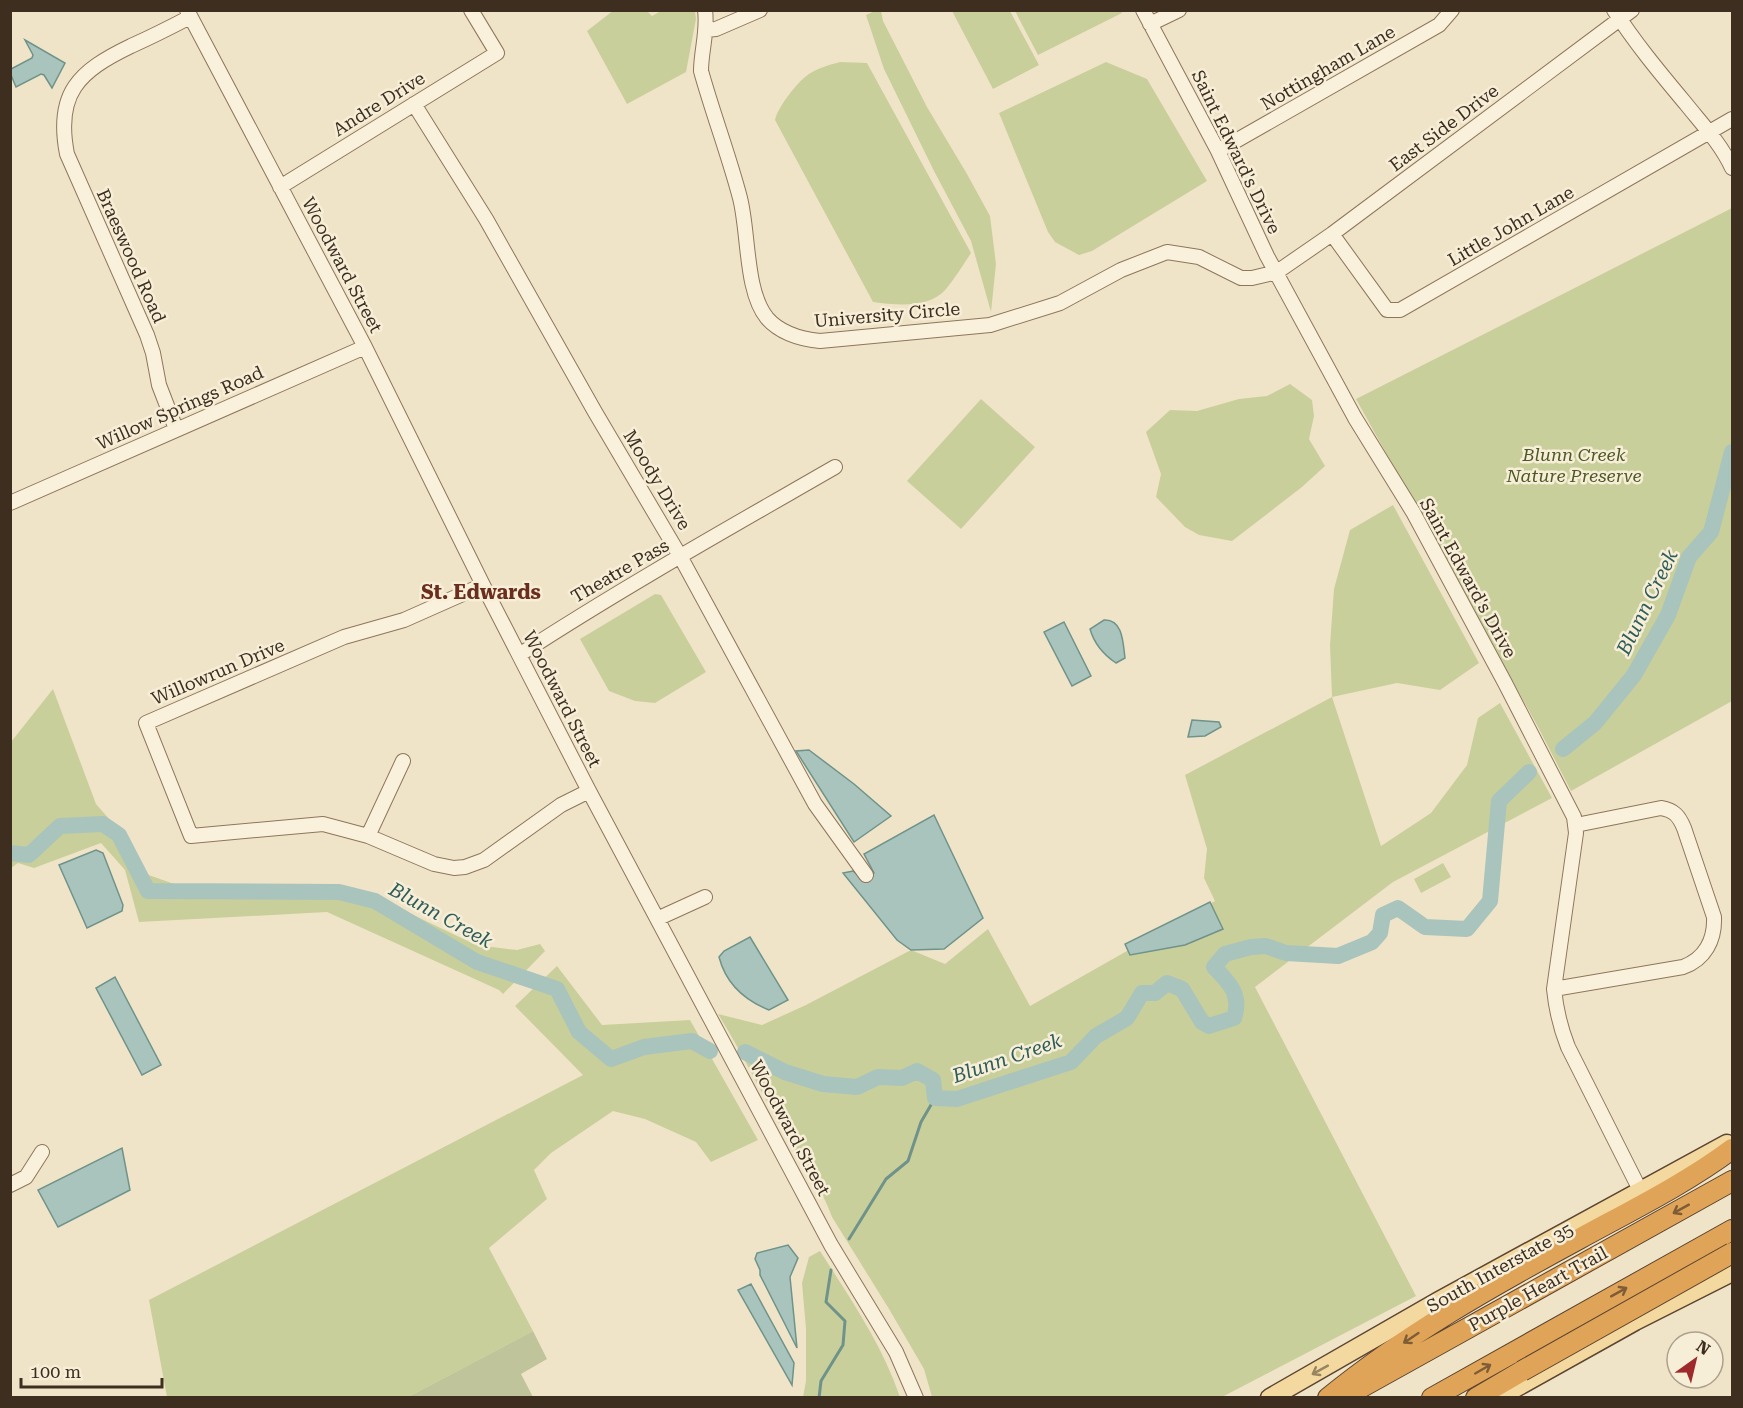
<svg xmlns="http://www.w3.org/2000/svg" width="1743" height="1408" font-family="'Roboto Serif',serif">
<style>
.green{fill:#c9cf9b}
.cemetery{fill:#bfc49a}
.water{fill:#a9c4bc;stroke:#6f938a;stroke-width:1.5}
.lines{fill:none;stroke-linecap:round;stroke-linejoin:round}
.stream{stroke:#6f938a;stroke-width:3}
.river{stroke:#a9c4bc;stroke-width:16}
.minor-casing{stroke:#8d765c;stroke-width:16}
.major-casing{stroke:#5b4430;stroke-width:21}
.highway-casing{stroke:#5b4430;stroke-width:22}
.minor{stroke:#faf1dc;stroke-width:14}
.major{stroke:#f3d9a0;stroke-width:18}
.highway{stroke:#e0a458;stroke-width:20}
.highway-bridge-casing{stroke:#5b4430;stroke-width:22;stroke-linecap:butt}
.highway-bridge{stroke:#e0a458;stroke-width:20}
.oneway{stroke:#7e5d36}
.oneway2{stroke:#988460}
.labels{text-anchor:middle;stroke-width:5;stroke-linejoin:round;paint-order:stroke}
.street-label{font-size:18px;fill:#3d2e20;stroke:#f7eed8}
.park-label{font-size:18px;font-style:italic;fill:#4d5a26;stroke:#f7eed8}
.neighbourhood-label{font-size:20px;font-weight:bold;fill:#6b2e1e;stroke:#f7eed8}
.water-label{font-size:20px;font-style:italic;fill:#2f5d5a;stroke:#f7eed8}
</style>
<rect width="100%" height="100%" fill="#f0e4c8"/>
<path class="green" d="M614,10L647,11L652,16L661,11H695L696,19L686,72L627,104L587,31Z
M877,10L881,11L883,21L927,107L967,174L990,216L996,264L991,312L971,241L934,171L884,69L866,15Z
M952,11H1010L1039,65L993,89Z
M1121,11L1122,13L1038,55L1015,11Z
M840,62L867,63L971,253C963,265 955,278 946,289C929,309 897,305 873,302L775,120C778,107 797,82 809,74C818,68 829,65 840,62Z
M1106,62L1147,79L1207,181L1092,251L1079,255L1055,242L1048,232L999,113Z
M1732,208V701L1571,791L1538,727L1356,399Z
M1290,384L1312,400L1314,416L1309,439L1325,466L1302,487L1232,541L1199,535L1185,527L1156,497L1161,474L1146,432L1170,410L1197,411L1239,399L1267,396Z
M981,399L1035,447L961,529L907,481Z
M1393,505L1479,663L1440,690L1397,683L1332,697L1381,846L1431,813L1467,765L1478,718L1500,703L1552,798L1393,882L1255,987L1416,1296L1222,1397H932L924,1369L889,1309L832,1217C821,1186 801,1160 784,1132C761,1093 742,1052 718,1014L762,1025L806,1005L911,950L945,964L988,929L1030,1006L1215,901L1204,878L1207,849L1185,775L1332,697L1330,645L1334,589L1350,530Z
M655,594L661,595L706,672L655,703L635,701L609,691L580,639Z
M53,689L96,804L124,836L143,873L177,885L332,888L378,898L476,945L517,950L540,944L545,951L503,994L499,990L327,912L139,922L125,870L101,843L34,868L18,863L11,868V742Z
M1443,863L1451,877L1421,893L1414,879Z
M557,966L602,1025L690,1020L758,1140L711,1162L696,1142L645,1119L613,1111L551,1153L534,1170L547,1199L489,1248L533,1331L408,1397H167L149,1300L583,1075L515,1006Z
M820,1251C850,1298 882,1344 900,1397H803L806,1381V1329L802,1283L809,1257Z"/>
<path class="cemetery" d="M533,1331L547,1359L521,1374L533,1397H408Z"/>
<path class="water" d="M25,40L65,63L52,88L44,75L41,74L16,87L11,75V69L32,58L33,55Z
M1104,620C1123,619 1123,643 1125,658L1116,663C1104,655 1094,643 1090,629Z
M1064,622L1091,676L1072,686L1044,632Z
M1192,720L1219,722L1221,727L1205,736L1188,737Z
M809,750L854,784L891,816L854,842L796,751Z
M934,815L983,918L944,949L911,950L897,940L843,873L853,871L865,881L874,873L864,854Z
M96,850L103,853L123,905L122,911L87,928L59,865Z
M1210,902L1223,929L1185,945L1130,955L1125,944Z
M750,937L788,1000L769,1010C744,1000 726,984 719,957L724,951Z
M115,977L161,1065L142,1075L96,988Z
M122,1148L130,1190L58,1227L38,1190Z
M788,1245L798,1258L790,1277L797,1348L760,1275V1270L755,1259L757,1253Z
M751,1284L794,1363L792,1385L738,1290Z"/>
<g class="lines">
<path class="stream" d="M849,1239L886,1179L908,1161L921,1122L935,1098
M819,1398L821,1381L843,1345L845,1321L826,1302L831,1270"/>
<path class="river" d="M1563,749L1595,723L1634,675L1668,615L1689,557L1711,532L1732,452
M10,853L29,855L60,826L103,824L119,835L148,891L339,892L375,901L477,962L557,989L579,1032L611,1059L644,1047L692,1041L710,1051
M745,1052L785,1072L823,1084L857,1087L878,1077L902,1078L917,1071L933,1080L935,1098L957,1099L1071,1062L1096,1036L1127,1018L1142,993H1155L1167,983L1182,989L1202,1022L1209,1026L1234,1018C1242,994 1229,983 1214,967L1225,954L1251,947L1266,946L1286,953L1338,956L1372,942L1380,933L1383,915L1398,908L1425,927L1467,929L1490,901L1499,801L1529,772"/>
<defs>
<path id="minor" d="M187,10L365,347L483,585L589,791L831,1245L896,1352L916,1398
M705,10C708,31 701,51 701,71C713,114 729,156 740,198C749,233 745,291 767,318C781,334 801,339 820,341L990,325L1060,303L1121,270L1167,252L1199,257L1241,278H1252L1277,272L1332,234L1632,10
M1143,10L1218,151L1267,256L1355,418L1413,512L1505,683L1574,817L1576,833L1554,989C1556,1009 1560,1027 1568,1047L1640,1190
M1614,10C1635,43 1661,74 1686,104C1702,124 1721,144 1732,168
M1150,24L1179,10
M706,30L716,29L760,10
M414,104L486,219L595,412L680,556L815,804L866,875
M1218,151L1439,25L1452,10
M280,187L497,53L471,10
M1332,234L1387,310H1400L1732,119
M176,429L159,385L153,353L147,335L67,154C55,93 79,71 131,46C151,37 171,27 190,17
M10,503L365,347
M483,585L404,620L344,637L146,723L191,836L323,824L368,836L434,864L454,868L465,867L484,860L561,805L589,791
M519,655C622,588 729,528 835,467
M368,836L403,761
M659,918L705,897
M1554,989L1683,967C1705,959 1715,940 1714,917L1684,828C1679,816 1674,810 1661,808L1576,825
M10,1185L26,1177L42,1152"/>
<path id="major" d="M1270,1398L1439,1301L1727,1144
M1497,1398L1635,1321L1732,1272"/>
<path id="highway" d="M1344,1397L1732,1181
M1328,1398C1405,1335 1492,1286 1579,1239C1630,1211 1685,1184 1732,1149
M1432,1398L1732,1230
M1476,1398L1522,1371"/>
</defs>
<use href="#minor" class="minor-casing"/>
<use href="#major" class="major-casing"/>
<use href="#highway" class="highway-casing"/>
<use href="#minor" class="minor"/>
<use href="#major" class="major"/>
<use href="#highway" class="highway"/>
<defs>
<path id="highway-bridge" d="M1522,1371L1732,1253"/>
</defs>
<use href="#highway-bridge" class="highway-bridge-casing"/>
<use href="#highway-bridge" class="highway-bridge"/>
</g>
<defs><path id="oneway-shaft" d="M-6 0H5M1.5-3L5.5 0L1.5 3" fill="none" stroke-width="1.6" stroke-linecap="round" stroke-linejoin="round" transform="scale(1.5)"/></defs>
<g class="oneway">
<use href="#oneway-shaft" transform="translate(1681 1209) rotate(151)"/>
<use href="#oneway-shaft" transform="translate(1619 1292) rotate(-29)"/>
<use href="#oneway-shaft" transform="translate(1411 1338) rotate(146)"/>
<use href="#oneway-shaft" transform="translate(1483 1369) rotate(-30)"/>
</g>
<use class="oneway2" href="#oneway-shaft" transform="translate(1320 1370) rotate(151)"/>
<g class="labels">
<g class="street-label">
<text transform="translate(1328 68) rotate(-30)" y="6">Nottingham Lane</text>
<text transform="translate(379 104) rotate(-32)" y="6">Andre Drive</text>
<text transform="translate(1444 128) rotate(-37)" y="6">East Side Drive</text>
<text transform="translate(1236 152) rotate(64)" y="6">Saint Edward's Drive</text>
<text transform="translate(1511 226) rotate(-30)" y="6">Little John Lane</text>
<text transform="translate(131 256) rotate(66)" y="6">Braeswood Road</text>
<text transform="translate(342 265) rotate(62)" y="6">Woodward Street</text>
<text transform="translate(887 315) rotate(-5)" y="6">University Circle</text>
<text transform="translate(180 408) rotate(-24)" y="6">Willow Springs Road</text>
<text transform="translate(657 480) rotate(59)" y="6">Moody Drive</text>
<text transform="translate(620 571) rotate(-30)" y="6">Theatre Pass</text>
<text transform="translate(1468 578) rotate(61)" y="6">Saint Edward's Drive</text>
<text transform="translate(218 672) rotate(-23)" y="6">Willowrun Drive</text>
<text transform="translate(562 699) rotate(63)" y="6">Woodward Street</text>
<text transform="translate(790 1128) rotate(62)" y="6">Woodward Street</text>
<text transform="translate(1500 1268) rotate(-29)" y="6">South Interstate 35</text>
<text transform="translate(1538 1289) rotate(-29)" y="6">Purple Heart Trail</text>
</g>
<g class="park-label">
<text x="1574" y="461">Blunn Creek<tspan x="1574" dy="21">Nature Preserve</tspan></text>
</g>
<g class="neighbourhood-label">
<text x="481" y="599">St. Edwards</text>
</g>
<g class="water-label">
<text transform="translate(1647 602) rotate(-64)" y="7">Blunn Creek</text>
<text transform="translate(441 915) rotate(29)" y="7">Blunn Creek</text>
<text transform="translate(1007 1058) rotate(-19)" y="7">Blunn Creek</text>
</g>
</g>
<rect width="1743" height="1408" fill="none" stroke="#3d2e20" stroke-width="24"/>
<g transform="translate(1695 1360) rotate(34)"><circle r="28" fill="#f7eed8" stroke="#ada18e" stroke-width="1.5"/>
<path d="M0-4.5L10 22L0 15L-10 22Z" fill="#9e2a2b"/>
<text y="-9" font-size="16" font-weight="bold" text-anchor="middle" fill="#3d2e20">N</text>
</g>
<path d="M21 1378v9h141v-9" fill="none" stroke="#3d2e20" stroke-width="3"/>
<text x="30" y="1378" font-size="18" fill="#3d2e20" stroke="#f7eed8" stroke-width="4.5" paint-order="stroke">100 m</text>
</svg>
